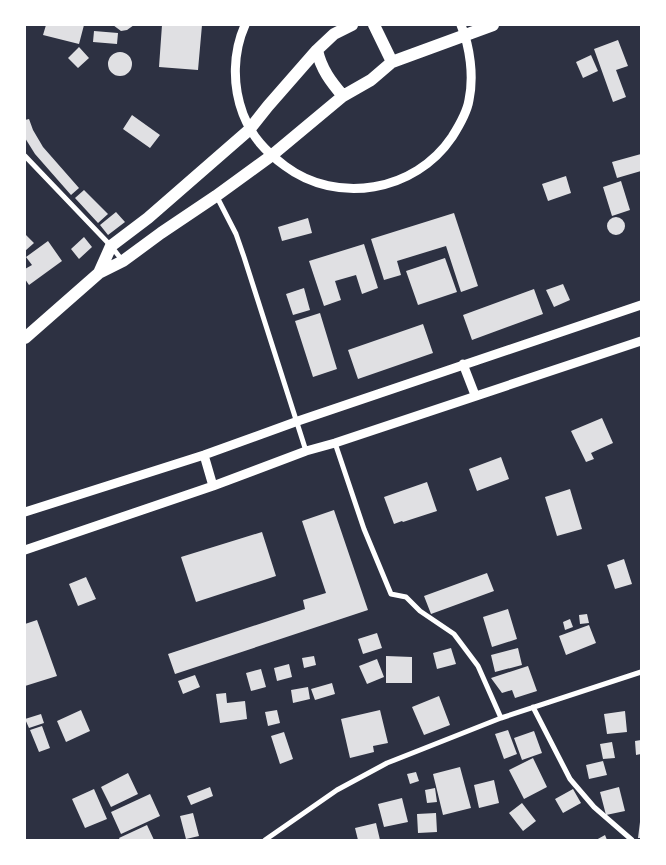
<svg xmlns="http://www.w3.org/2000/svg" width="666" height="865" font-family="'Archivo Narrow',sans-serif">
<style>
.building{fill:#e0e0e3}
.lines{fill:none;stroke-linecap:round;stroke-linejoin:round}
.minor{stroke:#fff;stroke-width:5}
.tertiary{stroke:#fff;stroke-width:9}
.trunk{stroke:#fff;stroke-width:12}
</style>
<rect width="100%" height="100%" fill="#2d3142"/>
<path class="building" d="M46,25H84L79,44L43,35Z
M113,25H134L127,30L121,31Z
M162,25H202L198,70L159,67Z
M94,31L118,33L117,44L93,42Z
M618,40L628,66L616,70L626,97L613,102L594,49Z
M79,47L89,58L78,68L68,58Z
M108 64a12 12 0 1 1 24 0a12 12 0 1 1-24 0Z
M591,55L598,71L583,78L576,62Z
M132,115L160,135L150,148L123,129Z
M29,119L33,130L43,147L79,188L71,195L35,154L25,138V120Z
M641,154V171L617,178L612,162Z
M566,176L571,193L548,201L542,184Z
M621,181L630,210L612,216L603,187Z
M84,190L108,214L98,223L75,198Z
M116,212L125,222L108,235L100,225Z
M454,213L478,286L461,292L446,246L397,261L401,275L384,280L371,239Z
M607 226a9 9 0 1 1 18 0a9 9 0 1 1-18 0Z
M308,218L312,233L282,241L278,227Z
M25,234L34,243L25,251Z
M84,237L92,247L79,259L71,249Z
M48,241L62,261L29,285L25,279V269L32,265L26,257Z
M364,244L378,288L362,294L356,275L335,281L341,300L324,306L309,261Z
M445,258L457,292L418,305L406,271Z
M563,284L570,300L554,307L546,290Z
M304,288L310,310L293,315L286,294Z
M534,289L543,314L472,340L463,315Z
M320,313L337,369L313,377L295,321Z
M423,324L433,353L358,379L348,350Z
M602,418L613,443L591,453L594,459L586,462L571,431Z
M501,457L509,479L477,491L469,469Z
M427,482L437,511L403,522L402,521L394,524L384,497Z
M570,489L582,529L557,536L545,497Z
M334,510L368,610L175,674L168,654L305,609L303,600L326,593L302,521Z
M262,532L276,576L196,602L181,557Z
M624,559L632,584L615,589L607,565Z
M487,573L494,591L431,614L424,596Z
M86,577L96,599L78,606L69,584Z
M508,609L517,639L492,647L483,617Z
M587,614L589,623L580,624L579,615Z
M570,619L573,627L565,630L563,622Z
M37,620L57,676L25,686V624Z
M589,625L596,643L566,655L559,636Z
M377,633L382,648L363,654L358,639Z
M451,648L456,664L437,669L433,653Z
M518,648L522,665L495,672L491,655Z
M314,656L316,665L304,668L302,658Z
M386,656L412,657V683H386Z
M377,659L384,677L367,684L359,666Z
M289,664L292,677L277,681L274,668Z
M528,666L537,691L515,698L512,690L502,693L491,678Z
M261,669L266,687L251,691L246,673Z
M195,675L200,687L183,694L178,681Z
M332,683L335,694L315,700L311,689Z
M308,687L310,699L293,703L291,690Z
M226,693L227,703L245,701L247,719L220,723L216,694Z
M439,696L450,725L424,735L412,707Z
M81,710L90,731L66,742L57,721Z
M277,710L280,723L268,726L265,712Z
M380,710L388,743L373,746L374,752L350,758L341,719Z
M625,711L627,732L607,734L604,714Z
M41,714L44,723L29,728L25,719Z
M42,726L50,748L39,752L30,730Z
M508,730L517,754L504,759L495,734Z
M534,731L542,753L522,760L514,738Z
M284,732L293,759L280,764L271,736Z
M641,740V754L636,755L635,741Z
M612,742L615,758L603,759L600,744Z
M533,758L547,787L524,799L509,770Z
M603,761L607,775L589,779L586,765Z
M460,767L471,808L443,815L433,774Z
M416,772L419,781L410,784L407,774Z
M128,773L138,794L111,807L101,787Z
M494,780L499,803L479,808L474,785Z
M210,787L213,796L191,805L187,796Z
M619,787L625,811L606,815L600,792Z
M435,788L437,802L427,803L425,790Z
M94,789L107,819L85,828L72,799Z
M573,789L581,803L563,813L555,799Z
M150,794L160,816L121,834L111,812Z
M402,798L408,822L384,827L378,804Z
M522,803L536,821L523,831L509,813Z
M193,813L199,836L186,839L180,816Z
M436,813L437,832L418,833L417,814Z
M640,822H641V838H638Z
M376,823L380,840H358L355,828Z
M147,825L154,840H120L119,838Z
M605,835L607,840H596Z"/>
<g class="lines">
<path class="minor" d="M25,156L111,246L122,260
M217,197L236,234L244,257L306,451
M335,443L364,529L391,594L406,597L420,611L454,634L478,666L501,718
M533,707L570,779L594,807L632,840
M265,840L337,790L387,763L501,718L641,672"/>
<path class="tertiary" d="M245,25C233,52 232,85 243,114C252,137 265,151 285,166C337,205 415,192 452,137C459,126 467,113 469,100C474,76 470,47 461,25
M463,364L475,395
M204,455L213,486
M25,512L204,455L298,421L641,305
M25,550L213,486L306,451L335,443L641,341"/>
<path class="trunk" d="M374,25L392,62
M317,50C321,69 331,82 343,96
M99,273L111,246L148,218L249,130L268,106L317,50L334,34L352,25
M25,338L99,273L123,261L161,233L216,196L271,156L343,96L371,80L392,62L493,25"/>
</g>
<rect width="666" height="865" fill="none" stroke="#ffffff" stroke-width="52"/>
</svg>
